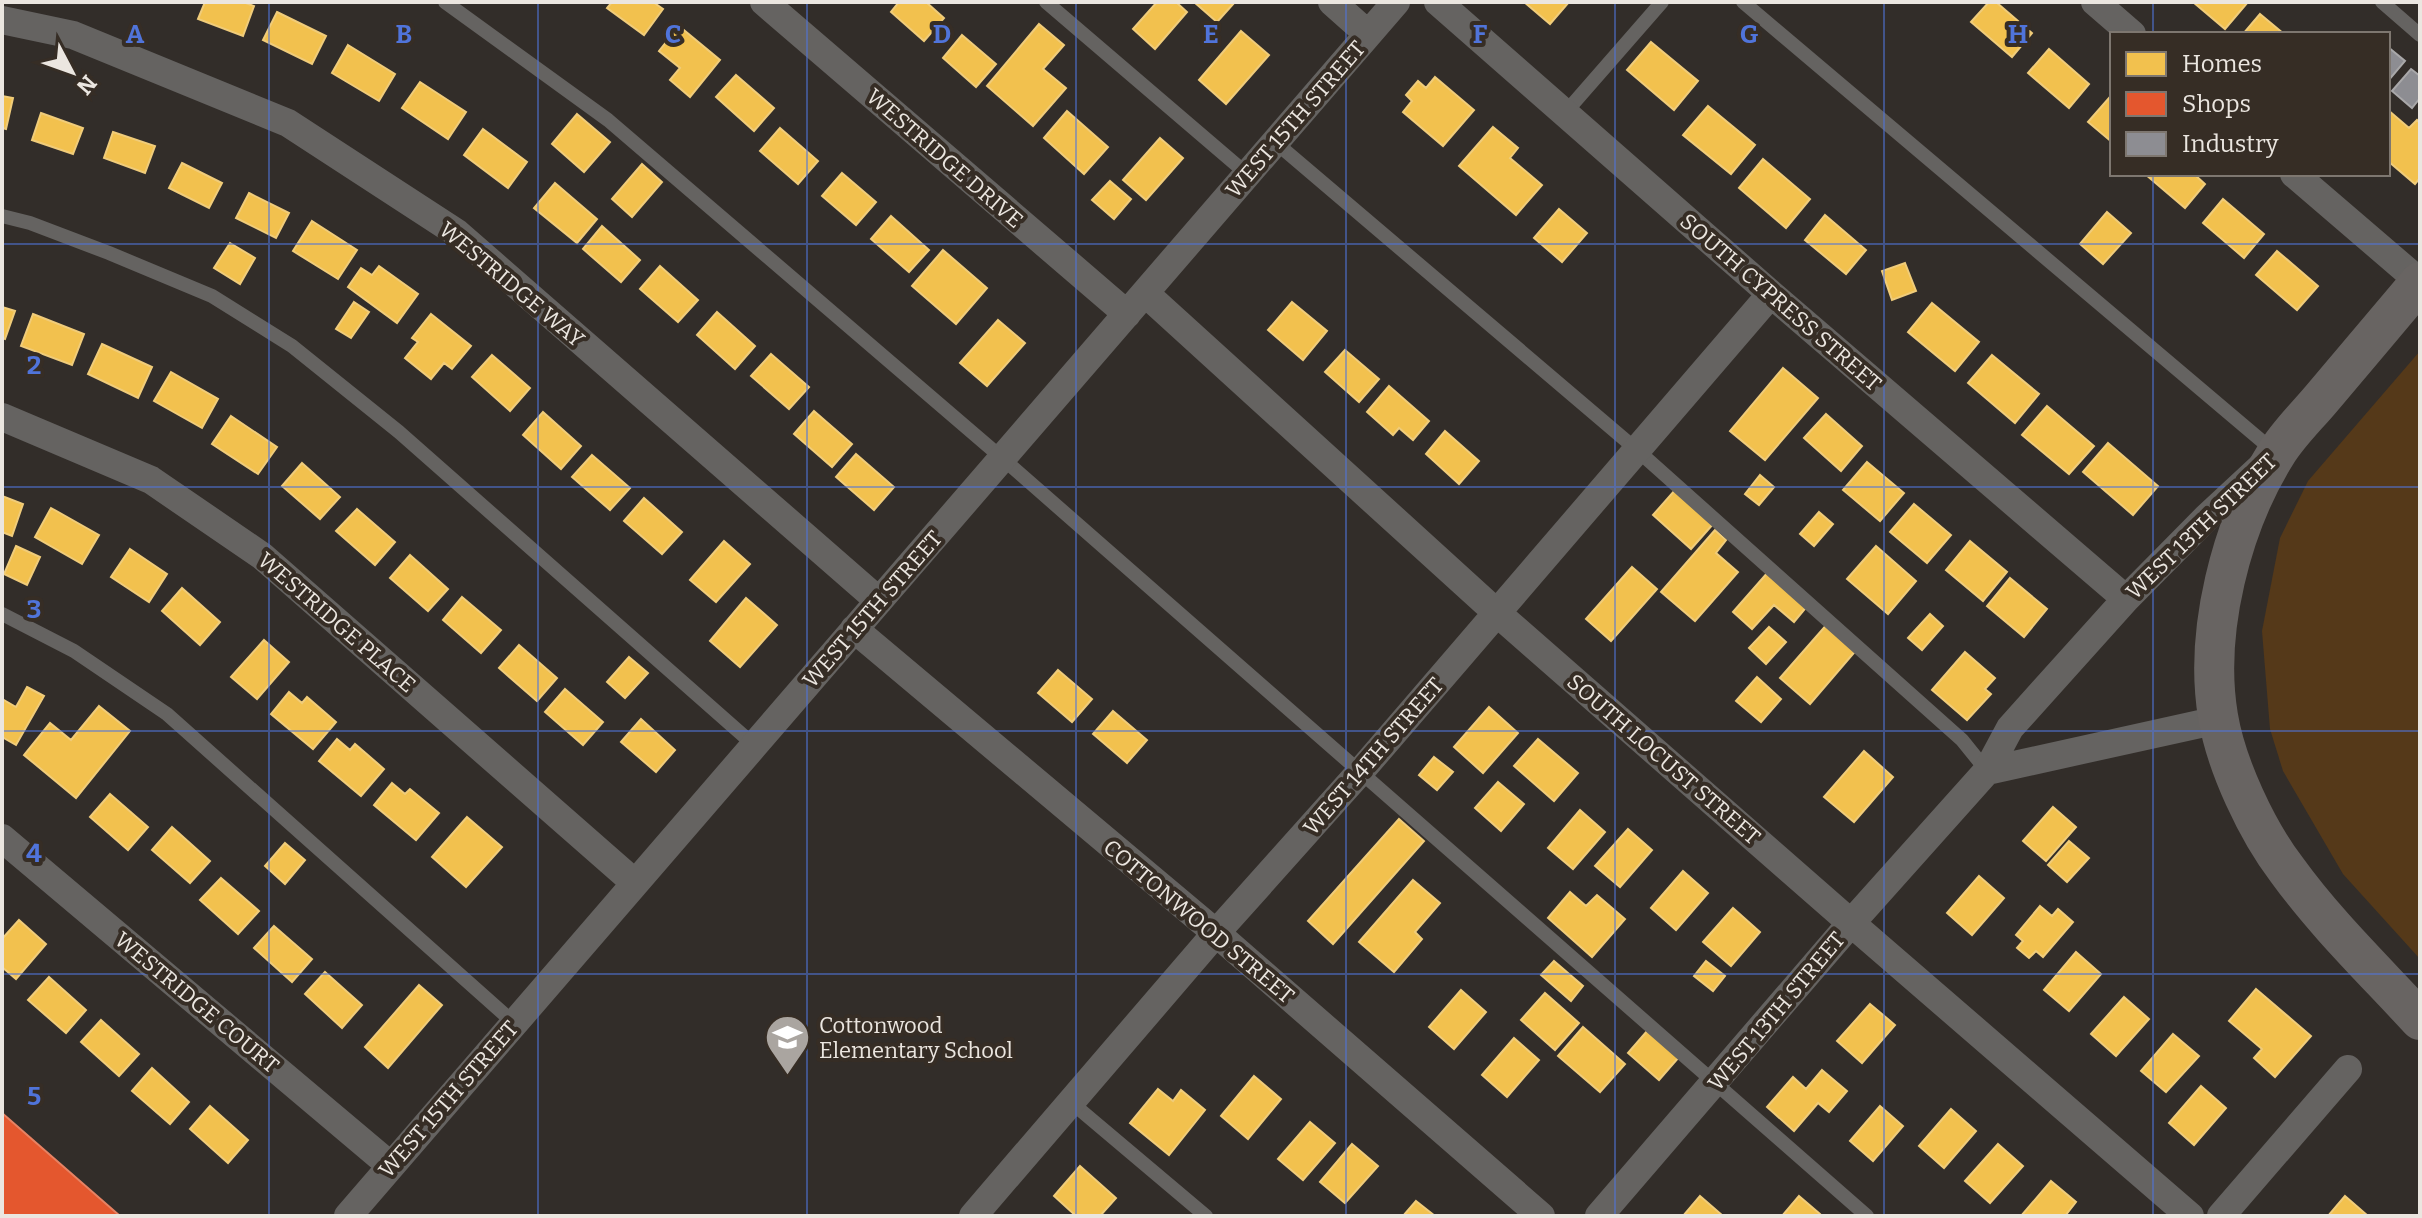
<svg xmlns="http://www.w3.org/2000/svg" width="2422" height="1218" font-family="Bitter,serif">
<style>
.green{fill:#553919}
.homes{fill:#f2c14e;stroke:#f0cc7a;stroke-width:2}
.shops{fill:#e4572e;stroke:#e68263;stroke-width:2}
.industry{fill:#8d8d92;stroke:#a9a8a9;stroke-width:2}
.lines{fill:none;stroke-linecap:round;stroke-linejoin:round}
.service{stroke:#656361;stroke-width:14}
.minor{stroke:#656361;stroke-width:28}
.secondary{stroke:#686462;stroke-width:40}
.grid{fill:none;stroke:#5074da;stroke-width:2;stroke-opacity:0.55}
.labels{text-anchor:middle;stroke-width:8;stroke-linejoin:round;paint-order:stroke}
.street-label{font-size:22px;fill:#ebe6e0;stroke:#362d25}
.poi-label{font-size:22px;fill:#ebe6e0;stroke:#362d25;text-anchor:start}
.grid-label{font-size:26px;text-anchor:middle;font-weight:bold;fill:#5074da;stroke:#362d25;stroke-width:8;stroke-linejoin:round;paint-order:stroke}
</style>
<rect width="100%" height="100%" fill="#322d29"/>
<path class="green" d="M2420,351V959L2343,874L2283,771L2270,729L2262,631L2280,538L2308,481Z"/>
<path class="homes" d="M205,2H243L254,6L243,36L198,19Z
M612,2H653L663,9L644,35L607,8Z
M899,2H926L944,18L924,41L891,12Z
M1157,2H1176L1187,12L1155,49L1133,29Z
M1194,2H1235L1217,22Z
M1524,2H1569L1550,24Z
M1989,2H1996L2032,33L2012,57L1971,22Z
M2193,2H2248L2225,29Z
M277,12L326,36L312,64L263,40Z
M2260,14L2284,34H2243Z
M1039,24L1064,45L1043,69L1066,88L1033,126L987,86Z
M679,26L720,60L690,97L670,80L680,68L659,51Z
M1241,31L1269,55L1226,104L1199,80Z
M962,35L996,64L976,87L943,58Z
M1651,42L1698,81L1674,110L1627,70Z
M348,45L395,74L379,101L332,73Z
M2049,49L2089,84L2069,108L2028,73Z
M736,75L774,108L754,131L716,97Z
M1435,77L1474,110L1443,146L1403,112L1412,101L1406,95L1418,81L1426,88Z
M420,82L466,112L448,139L402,108Z
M2,96L13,98L6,129L2,128Z
M2109,98L2112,101V142L2088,122Z
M1708,106L1755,145L1731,174L1683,135Z
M2388,110L2409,128L2417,120L2420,123V178L2415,184L2388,161Z
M1067,111L1108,147L1084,174L1044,138Z
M41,113L83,128L73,154L32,140Z
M577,114L610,142L584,172L552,144Z
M1493,127L1518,148L1510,158L1542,185L1516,215L1459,166Z
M780,128L818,161L798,184L760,151Z
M483,129L527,162L508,188L464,155Z
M113,132L155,146L145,173L104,158Z
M1160,138L1183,158L1146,200L1123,180Z
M1763,159L1810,199L1786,228L1739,188Z
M182,163L222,183L209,208L169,188Z
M642,164L662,182L632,217L612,199Z
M842,173L876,202L856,225L822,196Z
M2145,174H2194L2205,184L2185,208Z
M1110,181L1131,199L1114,219L1092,200Z
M555,183L597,219L577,243L534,208Z
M249,193L289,213L276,238L236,218Z
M2223,199L2264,234L2244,258L2203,223Z
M1559,209L1587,233L1562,262L1534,238Z
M2107,212L2131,233L2103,264L2080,244Z
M1825,215L1866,250L1846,274L1805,240Z
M891,216L929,250L909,272L871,239Z
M312,221L357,250L338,279L293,251Z
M602,226L640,260L621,282L583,249Z
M230,243L255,258L240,284L214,268Z
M943,250L987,288L956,324L912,286Z
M2277,251L2318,286L2297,310L2256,275Z
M1905,263L1916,291L1892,300L1882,271Z
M379,266L418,294L397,323L348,287L361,268L372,275Z
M660,266L698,300L678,322L640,289Z
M354,302L369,312L351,338L336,329Z
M1292,302L1327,331L1303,360L1268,330Z
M1932,303L1979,342L1955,371L1908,332Z
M2,307L15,311L5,339L2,338Z
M717,312L755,346L735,369L697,335Z
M33,314L84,334L72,365L21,346Z
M431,314L471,346L452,369L444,363L431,379L405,358L418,342L412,338Z
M998,320L1025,343L987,386L960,363Z
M102,344L152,367L138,398L88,374Z
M1345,350L1379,379L1359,402L1325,372Z
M771,354L809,387L789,409L751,376Z
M492,355L530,388L510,411L472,377Z
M1992,355L2039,394L2015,423L1968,383Z
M1783,368L1818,398L1765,460L1730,431Z
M171,372L218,399L202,428L154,401Z
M1389,386L1429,421L1413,440L1399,428L1393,435L1367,412Z
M2047,406L2094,446L2069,474L2022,435Z
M814,411L852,444L832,467L794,434Z
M543,412L581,446L561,469L523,435Z
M1826,414L1862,446L1841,471L1804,438Z
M231,416L277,447L258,474L212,444Z
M1445,431L1479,461L1459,484L1426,454Z
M2108,443L2158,486L2133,515L2083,472Z
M856,454L894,487L874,510L836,477Z
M592,455L630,488L610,510L572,477Z
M1867,462L1904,493L1880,521L1843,490Z
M302,463L340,497L320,519L282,486Z
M1760,475L1774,487L1759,505L1745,494Z
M1676,489L1714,523L1691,549L1653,515Z
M2,496L23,504L12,536L2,532Z
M644,498L682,532L662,554L624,521Z
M1914,504L1951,535L1927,563L1890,532Z
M51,508L99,535L82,564L35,537Z
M357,509L395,542L375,565L336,531Z
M1819,512L1833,524L1814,546L1800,534Z
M1715,530L1726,540L1716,553L1738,572L1695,621L1661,592Z
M724,541L750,564L716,602L690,580Z
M1970,541L2007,572L1983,601L1946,570Z
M16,546L40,557L27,585L4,574Z
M1876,546L1916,581L1888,614L1847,579Z
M130,549L167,574L149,602L111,577Z
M410,555L448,589L428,611L390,578Z
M1632,567L1657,589L1611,641L1586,619Z
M1769,571L1808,605L1794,622L1774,605L1752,629L1733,612Z
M2010,578L2047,609L2024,637L1987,606Z
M182,588L220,622L200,645L162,611Z
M462,597L501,630L481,653L443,620Z
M746,598L777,625L740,667L710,641Z
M1930,614L1943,626L1922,650L1908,638Z
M1829,622L1858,648L1810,704L1780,678Z
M1769,627L1786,642L1766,664L1749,648Z
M264,640L289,662L257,699L231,677Z
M519,645L557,678L537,701L499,668Z
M1965,652L1995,678L1985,689L1991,694L1967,720L1932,690Z
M629,657L648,673L625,698L607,682Z
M1058,670L1092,699L1072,722L1038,693Z
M1757,677L1781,699L1761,722L1736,701Z
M27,687L44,696L16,745L2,737V699L16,707Z
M565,689L603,722L583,745L545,712Z
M289,692L302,703L307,697L336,722L313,749L271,714Z
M99,706L130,731L76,798L24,755L50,723L71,740Z
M1489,707L1518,733L1483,773L1454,747Z
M1113,711L1147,740L1127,763L1093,734Z
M641,719L675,750L656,772L621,742Z
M337,739L350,750L355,744L384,769L361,796L319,761Z
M1538,739L1578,773L1554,801L1514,766Z
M1864,751L1893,777L1854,822L1824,797Z
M1434,757L1453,772L1437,790L1419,775Z
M1498,782L1524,804L1501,831L1475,808Z
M392,783L405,794L410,789L439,813L416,840L374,805Z
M110,794L148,827L128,850L90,817Z
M2053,807L2076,827L2046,861L2023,841Z
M1580,810L1605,832L1573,869L1548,848Z
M467,817L502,847L466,887L432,857Z
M1399,819L1424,841L1333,944L1308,921Z
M172,827L210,861L190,883L152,850Z
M1628,829L1652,850L1620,887L1595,866Z
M2069,841L2089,858L2067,882L2048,865Z
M285,843L305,860L285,884L265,866Z
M1683,871L1708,893L1676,930L1651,908Z
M1979,876L2004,898L1972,935L1947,913Z
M221,878L259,911L238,934L200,900Z
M1413,880L1440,903L1415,932L1422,939L1394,972L1359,942Z
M1570,892L1586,906L1597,895L1625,919L1592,957L1548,918Z
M2040,906L2052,916L2058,909L2073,922L2043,957L2036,951L2029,958L2017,948L2023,941L2016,935Z
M1733,908L1760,932L1731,966L1703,942Z
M19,920L46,944L16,979L2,967V939Z
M274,926L312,959L292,982L254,948Z
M2076,952L2101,974L2069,1011L2044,990Z
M1554,961L1583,986L1571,1001L1541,975Z
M1706,961L1725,976L1713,991L1694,976Z
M325,972L362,1005L342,1028L305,994Z
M49,977L86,1010L66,1033L28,1000Z
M419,985L442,1005L388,1068L365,1047Z
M2256,989L2311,1036L2275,1077L2254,1058L2262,1049L2229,1021Z
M1461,990L1486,1012L1454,1049L1429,1027Z
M1545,993L1579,1023L1555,1050L1521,1020Z
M2124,997L2149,1019L2116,1056L2091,1034Z
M1870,1004L1895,1025L1862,1063L1837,1041Z
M101,1020L139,1054L119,1076L81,1042Z
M1583,1027L1625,1064L1600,1092L1558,1056Z
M1648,1030L1679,1057L1659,1080L1628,1053Z
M2173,1034L2199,1056L2166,1092L2141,1071Z
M1514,1038L1539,1060L1507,1097L1482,1075Z
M152,1068L189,1102L170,1124L132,1091Z
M1822,1070L1847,1091L1829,1112L1818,1103L1794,1131L1767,1107L1793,1077L1806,1089Z
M1254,1076L1281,1099L1248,1139L1221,1116Z
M2201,1086L2226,1108L2194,1145L2169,1123Z
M1158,1089L1173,1101L1181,1090L1205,1110L1169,1155L1130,1123Z
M210,1106L248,1140L228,1163L190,1129Z
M1880,1106L1903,1126L1873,1161L1850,1141Z
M1951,1109L1976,1131L1944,1168L1919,1146Z
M1310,1122L1335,1143L1303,1180L1278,1159Z
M1352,1144L1378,1166L1345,1203L1320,1182Z
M1998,1144L2023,1166L1990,1203L1965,1181Z
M1080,1166L1116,1198L1100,1216H1076L1054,1196Z
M2051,1181L2076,1202L2065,1216H2021Z
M1700,1196L1723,1216H1683Z
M1799,1196L1820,1214L1819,1216H1782Z
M2345,1196L2368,1216H2328Z
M1416,1201L1435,1216H1403Z"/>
<path class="shops" d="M2,1113L120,1216H2Z"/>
<path class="industry" d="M2388,47L2405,61L2388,81Z
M2411,69L2420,76V98L2412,108L2392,91Z"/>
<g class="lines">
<path class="service" d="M445,2L608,120L1002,458L1867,1216
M1046,2L1247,174
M1743,2L2276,453
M2382,2L2420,35
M1565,113L1662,2
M1275,142L1637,450L1962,740L1987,771
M2,216L30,223L109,253L212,296L292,346L399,432L754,745
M2,614L74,651L167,714L514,1023
M1072,1103L1206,1216"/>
<path class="minor" d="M764,2L1127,314
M1332,2L1368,34
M1438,2L1771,294L2126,599
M2095,2L2132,34
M2,20L73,35L288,123L457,233L879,601
M2294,174L2420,282
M1145,293L1497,613L1851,923L2190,1216
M2,417L151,480L262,556L635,883
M854,629L1216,933L1541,1216
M1987,771L2218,720
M2,838L391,1166
M348,1216L1396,2
M973,1216L1216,933L1360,772L1771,294
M1599,1216L1851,923L1987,771L2010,728L2126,599L2206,518L2262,466
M2221,1216L2348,1069"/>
<path class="secondary" d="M2420,282C2387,321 2355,359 2322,398C2307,416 2288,434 2276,454C2231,526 2204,632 2218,716C2226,765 2257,831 2287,870C2326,924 2375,971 2420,1020"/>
</g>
<path class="grid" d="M269,2V1216M538,2V1216M807,2V1216M1076,2V1216M1346,2V1216M1615,2V1216M1884,2V1216M2153,2V34M2153,174V1216M2,244H2420M2,487H2420M2,731H2420M2,974H2420"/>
<defs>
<symbol id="school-pin" viewBox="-11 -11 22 30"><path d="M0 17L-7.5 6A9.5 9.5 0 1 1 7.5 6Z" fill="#aaa5a0" stroke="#362d25"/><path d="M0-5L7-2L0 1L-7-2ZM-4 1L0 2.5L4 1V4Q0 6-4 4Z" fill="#fff"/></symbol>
</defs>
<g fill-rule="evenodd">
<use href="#school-pin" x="762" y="1012" width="51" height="69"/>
</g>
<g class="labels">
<g class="street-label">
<text transform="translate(1295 119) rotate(-49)" y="8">WEST 15TH STREET</text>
<text transform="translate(945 158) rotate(41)" y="8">WESTRIDGE DRIVE</text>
<text transform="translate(512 284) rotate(40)" y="8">WESTRIDGE WAY</text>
<text transform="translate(1781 302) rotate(41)" y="8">SOUTH CYPRESS STREET</text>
<text transform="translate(2201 526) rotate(-44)" y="8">WEST 13TH STREET</text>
<text transform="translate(872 609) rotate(-49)" y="8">WEST 15TH STREET</text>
<text transform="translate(337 622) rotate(41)" y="8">WESTRIDGE PLACE</text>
<text transform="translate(1373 756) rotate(-49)" y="8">WEST 14TH STREET</text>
<text transform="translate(1664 759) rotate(41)" y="8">SOUTH LOCUST STREET</text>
<text transform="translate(1199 921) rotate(40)" y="8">COTTONWOOD STREET</text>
<text transform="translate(197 1002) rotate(40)" y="8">WESTRIDGE COURT</text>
<text transform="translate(1776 1011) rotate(-50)" y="8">WEST 13TH STREET</text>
<text transform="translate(448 1099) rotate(-49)" y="8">WEST 15TH STREET</text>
</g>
<g class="poi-label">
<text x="819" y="1033">Cottonwood<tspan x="819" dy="25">Elementary School</tspan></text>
</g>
</g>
<g class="grid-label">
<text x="135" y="43">A</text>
<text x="404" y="43">B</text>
<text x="673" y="43">C</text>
<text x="942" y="43">D</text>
<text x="1211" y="43">E</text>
<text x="1480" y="43">F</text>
<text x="1749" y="43">G</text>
<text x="2018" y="43">H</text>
<text x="34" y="374">2</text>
<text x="34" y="618">3</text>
<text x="34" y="862">4</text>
<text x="34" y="1105">5</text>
</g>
<rect width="2422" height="1218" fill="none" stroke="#ebe6e0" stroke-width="8"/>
<rect x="2110" y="32" width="280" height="144" fill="#362d25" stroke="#7e7770" stroke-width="2"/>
<rect x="2126" y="52" width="40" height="24" fill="#f2c14e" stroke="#7e7770" stroke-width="2"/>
<text x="2182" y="72" font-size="24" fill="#ebe6e0">Homes</text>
<rect x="2126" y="92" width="40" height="24" fill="#e4572e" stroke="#7e7770" stroke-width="2"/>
<text x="2182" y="112" font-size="24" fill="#ebe6e0">Shops</text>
<rect x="2126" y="132" width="40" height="24" fill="#8d8d92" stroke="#7e7770" stroke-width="2"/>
<text x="2182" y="152" font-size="24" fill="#ebe6e0">Industry</text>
<g transform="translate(72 72) rotate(131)" stroke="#362d25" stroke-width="6" paint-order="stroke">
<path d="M0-6L14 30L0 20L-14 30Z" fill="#ebe6e0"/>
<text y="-12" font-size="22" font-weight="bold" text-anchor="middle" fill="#ebe6e0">N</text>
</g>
</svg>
